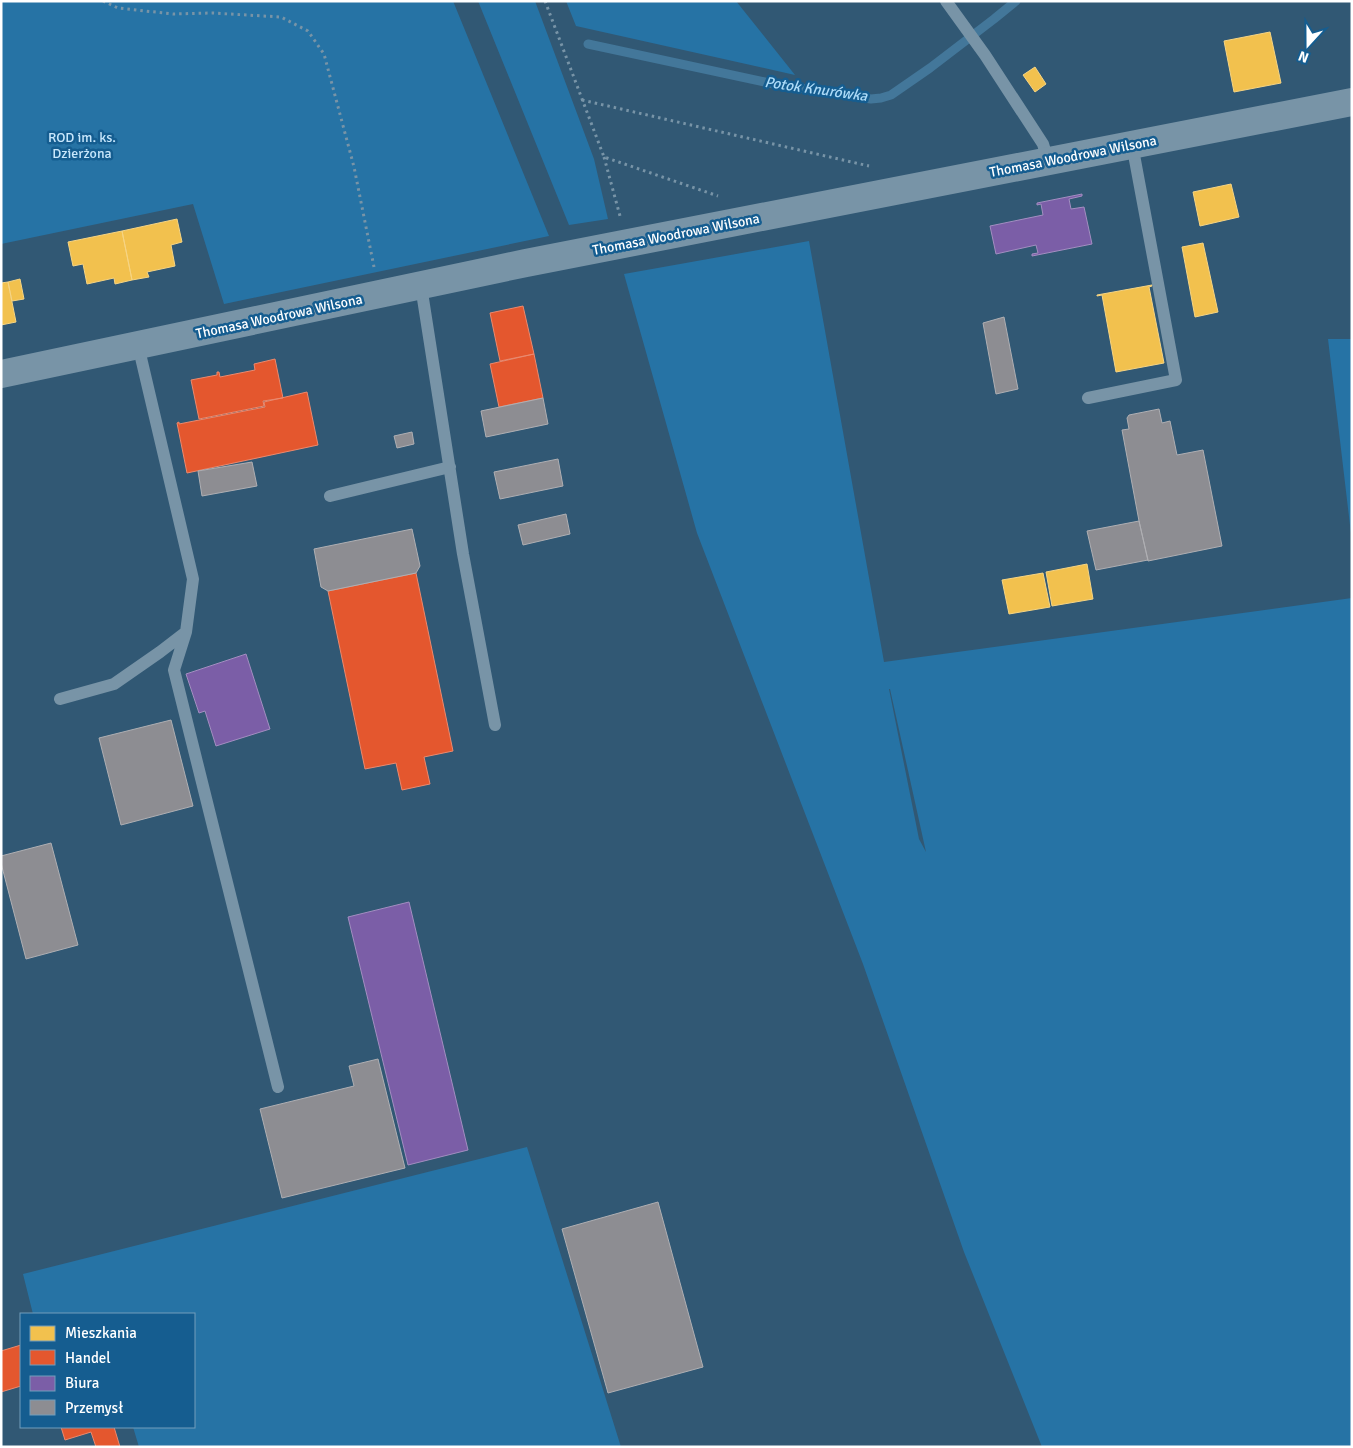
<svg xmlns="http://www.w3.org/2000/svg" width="1353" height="1448" font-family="Signika,sans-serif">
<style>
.green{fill:#2673a5;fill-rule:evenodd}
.homes{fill:#f2c14e;stroke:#f6d483}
.shops{fill:#e4572e;stroke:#ec896d}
.offices{fill:#7b5ea7;stroke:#a38ec1}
.industry{fill:#8d8d92;stroke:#afafb3}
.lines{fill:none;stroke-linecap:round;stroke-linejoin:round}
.stream{stroke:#43779a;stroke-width:9}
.path{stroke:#7894a7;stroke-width:3;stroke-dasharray:2.5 4;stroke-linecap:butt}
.service{stroke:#7894a7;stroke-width:12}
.tertiary{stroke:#7894a7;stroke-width:28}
.labels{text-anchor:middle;stroke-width:5;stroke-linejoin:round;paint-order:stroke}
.park-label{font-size:14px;fill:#c8e7fc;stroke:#155d90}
.street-label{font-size:14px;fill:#fff;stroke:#155d90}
.water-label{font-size:15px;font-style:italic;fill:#addbf8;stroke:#155d90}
</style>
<rect width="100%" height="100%" fill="#315874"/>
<path class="green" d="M1,1H453L549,236L224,304L193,204L1,244Z
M478,1H535L594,159L608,219L569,225Z
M566,1H736L795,75L576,26Z
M809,241L884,662L1352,598V1447H1042L964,1252L863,964L697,533L624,274ZM889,689H890L926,852L919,839Z
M1328,339H1352V542Z
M527,1147L621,1447H139L133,1427H194V1314L98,1313L33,1314L23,1274Z"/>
<path class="homes" d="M1270,32L1281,83L1234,92L1224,41Z
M1035,67L1046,84L1035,92L1023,75Z
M1231,184L1239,217L1200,226L1193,192Z
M177,219L182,242L171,245L175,266L147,272L149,277L132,280L122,231Z
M122,231L132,280L115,284L114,278L87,284L83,264L73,266L68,242Z
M1203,243L1218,312L1195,317L1182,247Z
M20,279L24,299L12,301L8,282Z
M8,282L16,322L1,325V283Z
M1152,285V286L1149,287L1164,363L1116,372L1102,295L1097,296V295Z
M1087,564L1093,599L1052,606L1046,572Z
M1043,573L1050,607L1009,614L1002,580Z"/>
<path class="shops" d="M523,306L534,354L500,361L490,313Z
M534,354L543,398L499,407L490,364Z
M275,359L283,398L263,401L264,406L199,419L191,380L217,375V372H219L220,377L255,370L254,364Z
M307,392L318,445L187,473L177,423L179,422V424L265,407L264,402Z
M416,573L453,751L424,757L430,784L402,790L396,763L365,769L328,591Z
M21,1345V1386L1,1392V1351Z
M61,1427H114L120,1447H96L91,1432L65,1440Z"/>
<path class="offices" d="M1082,194V196L1069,199L1071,209L1084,207L1092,244L1032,256V254L1038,253L1036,245L996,254L990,226L1043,215L1041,204L1037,205V203Z
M246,654L270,729L216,746L205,711L199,713L186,674Z
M409,902L468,1150L408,1165L348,917Z"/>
<path class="industry" d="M1004,317L1018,389L996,394L983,323Z
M543,398L548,424L486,437L481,411Z
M1159,409L1162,423L1170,421L1177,455L1203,450L1222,546L1148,561L1139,521L1122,430L1129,429L1127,418L1129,415Z
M412,432L414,444L397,448L394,436Z
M558,459L563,486L500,499L494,472Z
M252,462L257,486L202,496L198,471Z
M566,514L570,534L523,545L518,525Z
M1139,521L1148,560L1096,570L1087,531Z
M412,529L420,566L416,573L328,591L321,587L314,549Z
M171,720L193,806L121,825L99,738Z
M51,843L78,945L26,959L1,863V856Z
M378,1059L405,1168L282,1198L260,1109L354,1086L349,1066Z
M658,1202L703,1367L608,1393L562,1229Z"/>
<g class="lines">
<path class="stream" d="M588,44L774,84L871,99L881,98L891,95L930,68L994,19L1016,1"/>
<path class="path" d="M103,1L118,8L173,14L212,13L281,17L308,31L324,54L354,167L374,267
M545,1L604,157L718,196
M582,100L869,166
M604,157L620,216"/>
<path class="service" d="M946,1L985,55L1043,144L1048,161
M421,286L463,554L495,725
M138,345L193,579L186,632L174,670L278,1087
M1088,398L1176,380L1132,144
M330,496L450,467
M60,699L114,684L160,652L186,632"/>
<path class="tertiary" d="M1,374L526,263L1352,102"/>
</g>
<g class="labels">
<g class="park-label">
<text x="82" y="142">ROD im. ks.<tspan x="82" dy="16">Dzierżona</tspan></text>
</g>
<g class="street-label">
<text transform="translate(1073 156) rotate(-11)" y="5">Thomasa Woodrowa Wilsona</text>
<text transform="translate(676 234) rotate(-11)" y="5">Thomasa Woodrowa Wilsona</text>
<text transform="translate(279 316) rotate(-12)" y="5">Thomasa Woodrowa Wilsona</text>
</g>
<g class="water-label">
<text transform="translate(816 89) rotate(8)" y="5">Potok Knurówka</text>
</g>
</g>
<rect width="1353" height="1448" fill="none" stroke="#ffffff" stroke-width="5"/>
<rect x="20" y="1313" width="175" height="115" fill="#155d90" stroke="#739ebc"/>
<rect x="30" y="1326" width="25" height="15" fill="#f2c14e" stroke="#739ebc"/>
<text x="65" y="1338" font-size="15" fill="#ffffff">Mieszkania</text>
<rect x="30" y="1350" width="25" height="15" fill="#e4572e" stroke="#739ebc"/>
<text x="65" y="1363" font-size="15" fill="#ffffff">Handel</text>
<rect x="30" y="1376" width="25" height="15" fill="#7b5ea7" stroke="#739ebc"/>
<text x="65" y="1388" font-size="15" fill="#ffffff">Biura</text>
<rect x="30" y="1400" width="25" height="15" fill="#8d8d92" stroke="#739ebc"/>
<text x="65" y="1413" font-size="15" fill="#ffffff">Przemysł</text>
<g transform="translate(1308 45) rotate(201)" stroke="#155d90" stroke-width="4" paint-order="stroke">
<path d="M0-4L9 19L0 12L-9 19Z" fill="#ffffff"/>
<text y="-8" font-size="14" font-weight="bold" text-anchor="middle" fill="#ffffff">N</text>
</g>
</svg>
